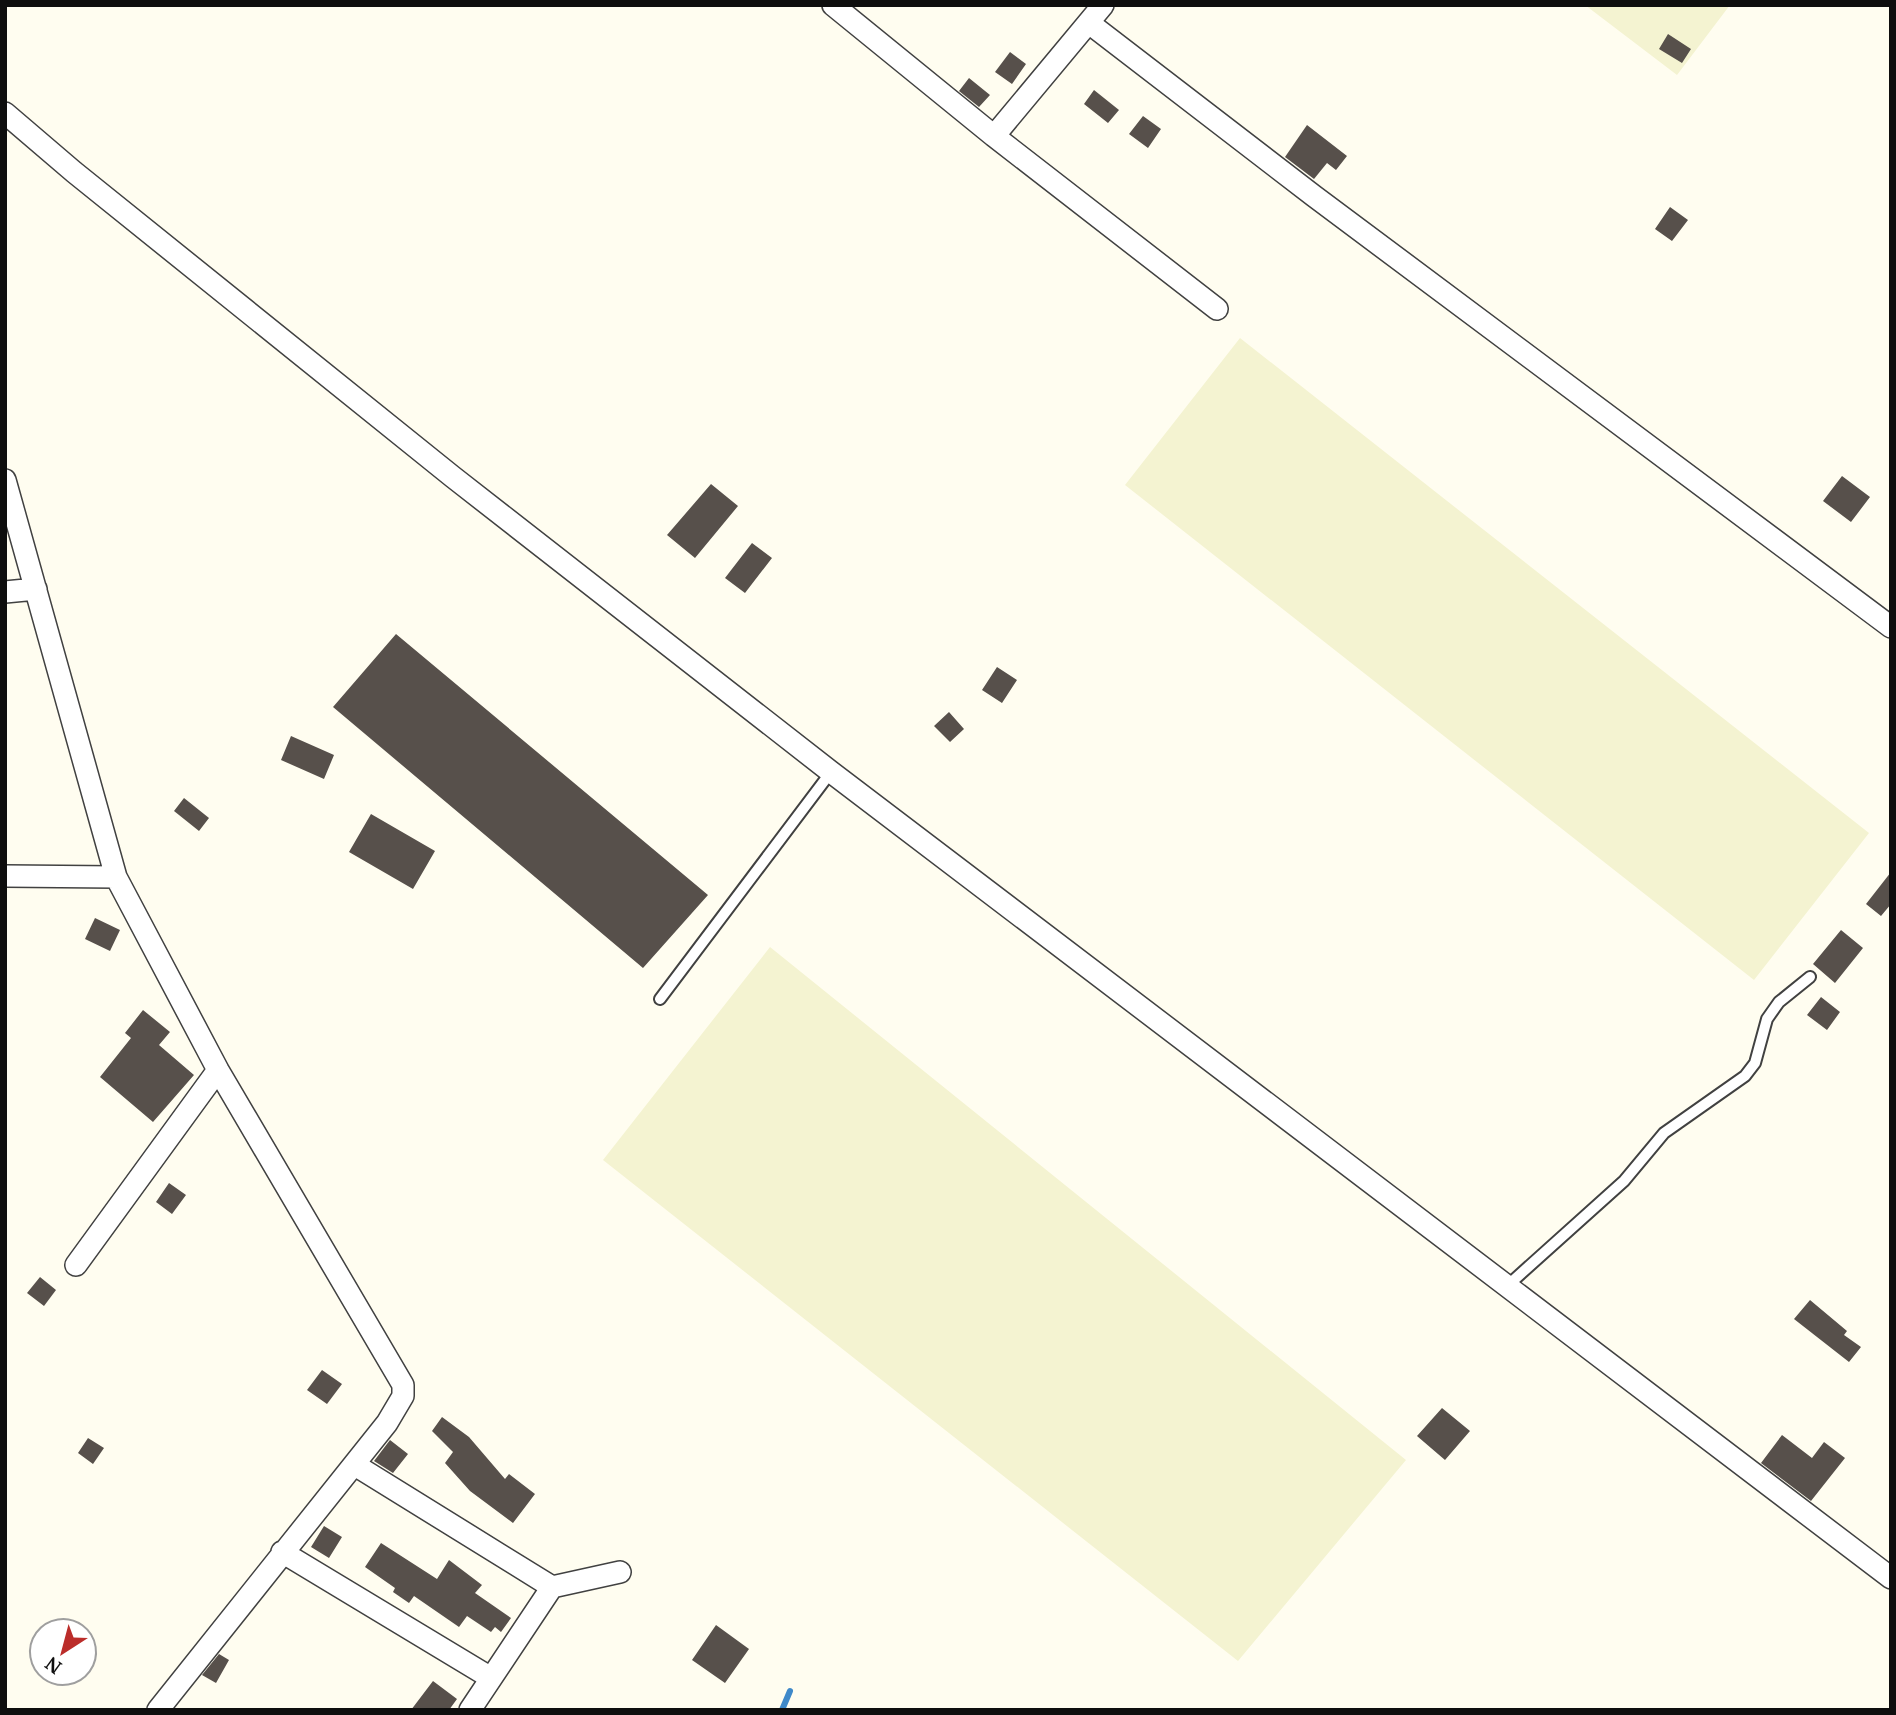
<svg xmlns="http://www.w3.org/2000/svg" width="1896" height="1715" font-family="'PT Serif',serif">
<style>
.farmland{fill:#f4f3d1}
.lines{fill:none;stroke-linecap:round;stroke-linejoin:round}
.stream{stroke:#3f89c9;stroke-width:6}
.building{fill:#57504b}
.service-casing{stroke:#414141;stroke-width:14}
.minor-casing{stroke:#414141;stroke-width:24}
.service{stroke:#fff;stroke-width:10}
.minor{stroke:#fff;stroke-width:21}
</style>
<rect width="100%" height="100%" fill="#fffdf0"/>
<path class="farmland" d="M1585,5H1730L1677,75Z
M1240,338L1869,833L1754,980L1125,485Z
M770,947L1406,1460L1238,1661L603,1160Z"/>
<g class="lines">
<path class="stream" d="M782,1710L790,1691"/>
</g>
<path class="building" d="M1668,34L1691,49L1682,63L1659,49Z
M1010,52L1026,64L1012,84L995,72Z
M969,78L990,95L979,107L959,91Z
M1094,90L1119,110L1108,123L1084,104Z
M1143,116L1161,129L1148,148L1129,134Z
M1307,125L1347,156L1336,170L1327,163L1314,179L1285,157Z
M1670,207L1688,220L1672,241L1655,229Z
M1842,476L1870,497L1851,522L1823,501Z
M711,484L738,506L695,558L667,535Z
M752,543L772,558L745,593L725,578Z
M396,634L708,895L643,968L333,707Z
M997,667L1017,680L1002,703L982,690Z
M949,712L964,729L950,742L934,726Z
M291,736L334,755L324,779L281,760Z
M184,798L209,818L199,831L174,811Z
M371,814L435,851L413,889L349,852Z
M1891,872V904L1881,916L1866,904Z
M95,918L120,930L110,951L85,939Z
M1841,930L1863,948L1835,983L1813,964Z
M1821,997L1840,1012L1827,1030L1807,1015Z
M143,1010L170,1032L159,1045L194,1075L153,1122L100,1077L131,1038L125,1033Z
M169,1183L186,1195L172,1214L156,1202Z
M40,1277L56,1290L44,1306L27,1293Z
M1810,1300L1847,1331L1844,1335L1861,1347L1849,1362L1794,1319Z
M322,1370L342,1384L327,1404L307,1390Z
M1442,1408L1470,1431L1445,1460L1417,1436Z
M442,1417L469,1437L505,1479L509,1474L535,1494L513,1523L470,1491L445,1463L453,1452L432,1431Z
M1782,1435L1812,1458L1824,1442L1845,1458L1811,1501L1761,1463Z
M88,1438L104,1448L93,1464L78,1453Z
M390,1440L408,1454L393,1473L374,1461Z
M324,1526L342,1537L329,1558L311,1547Z
M381,1543L437,1579L449,1560L482,1585L475,1593L511,1618L501,1632L495,1627L491,1632L467,1616L459,1627L414,1596L409,1603L393,1592L395,1588L365,1567Z
M716,1625L749,1649L725,1683L692,1660Z
M219,1654L229,1660L216,1683L202,1675Z
M433,1681L457,1699L449,1710H411Z"/>
<g class="lines">
<defs>
<path id="service" d="M660,999L831,772
M1506,1287L1624,1181L1664,1133L1745,1076L1755,1063L1767,1019L1779,1002L1810,977"/>
<path id="minor" d="M833,5L994,136L1217,309
M1089,23L1314,196L1891,627
M5,113L74,172L453,477L831,772L1891,1578
M994,136L1103,5
M5,480L116,877L218,1070L403,1385V1396L387,1423L158,1710
M5,592L36,589
M5,876L116,877
M76,1265L218,1070
M355,1465L552,1587
M282,1552L491,1678
M470,1710L552,1587L620,1572"/>
</defs>
<use href="#service" class="service-casing"/>
<use href="#minor" class="minor-casing"/>
<use href="#service" class="service"/>
<use href="#minor" class="minor"/>
</g>
<rect width="1896" height="1715" fill="none" stroke="#0e0e0e" stroke-width="14"/>
<g transform="translate(63 1652) rotate(216)"><circle r="33" fill="#ffffff" stroke="#9f9f9f" stroke-width="2"/>
<path d="M0-5L12 26L0 18L-12 26Z" fill="#bb2d2a"/>
<text y="-10" font-size="19" font-weight="bold" text-anchor="middle" fill="#0e0e0e">N</text>
</g>
</svg>
